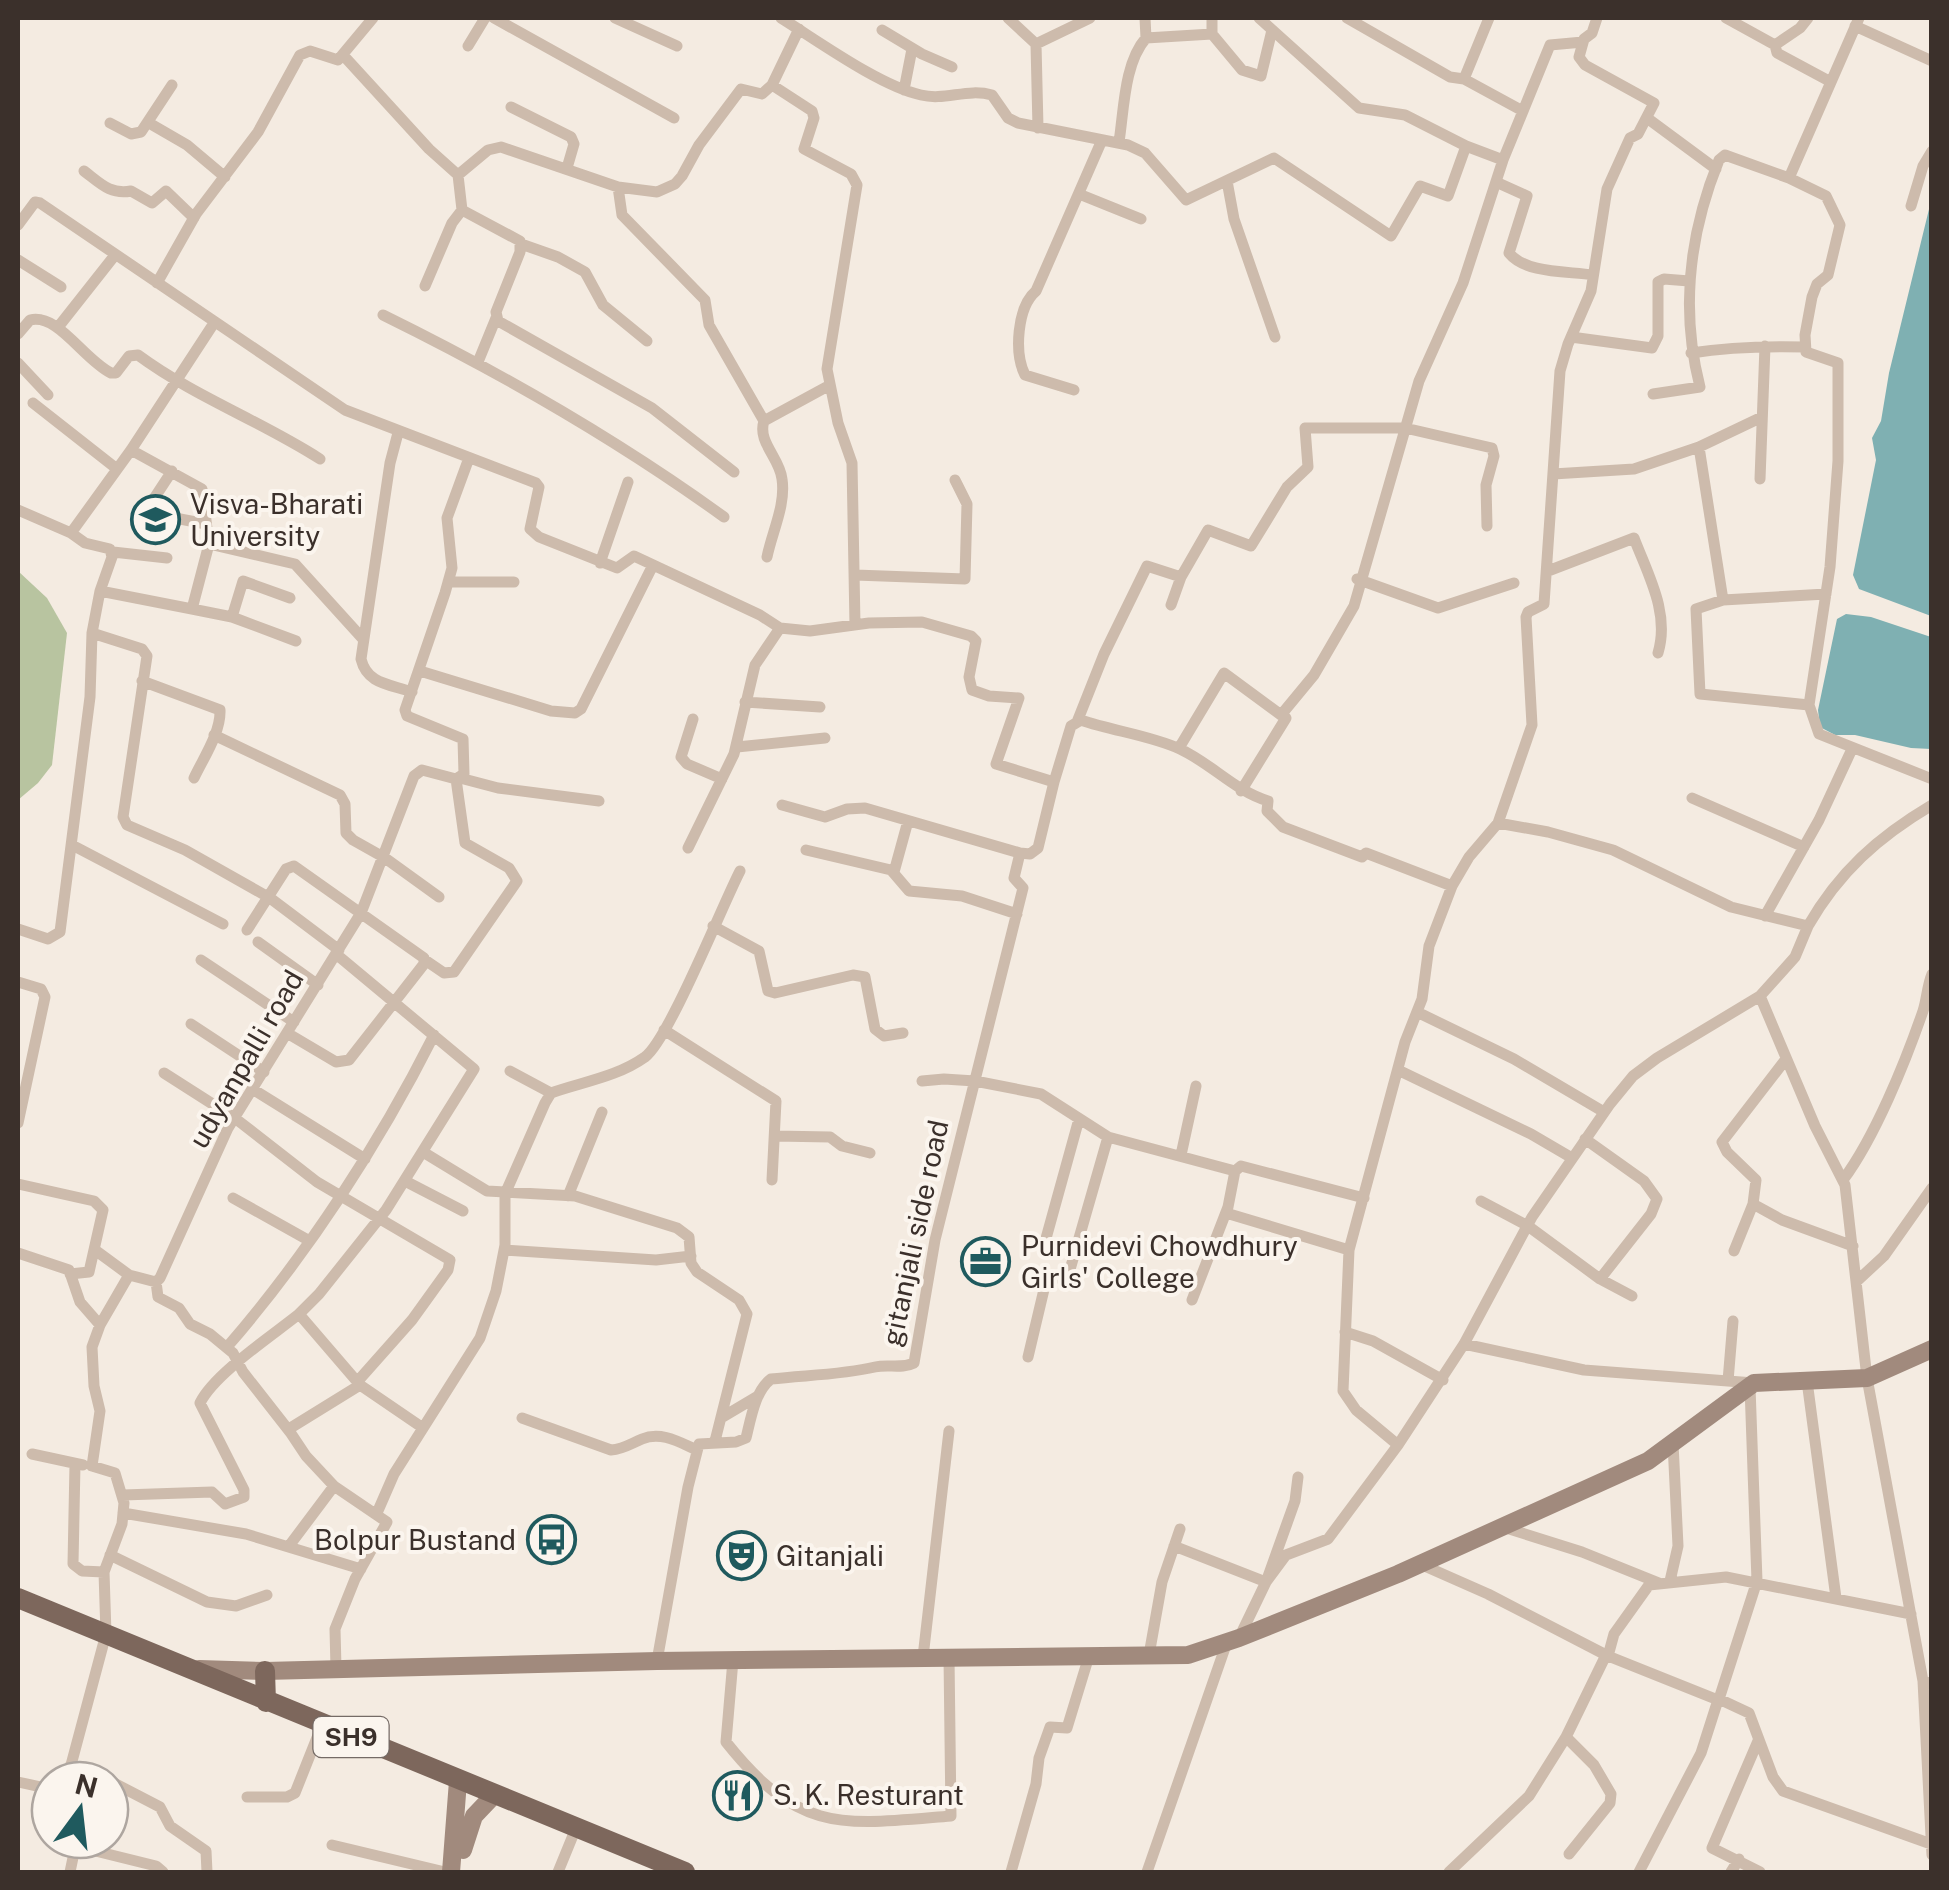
<svg xmlns="http://www.w3.org/2000/svg" width="1949" height="1890" font-family="'Public Sans',sans-serif">
<style>
.pitch{fill:#b8c4a0}
.water{fill:#7fb0b2}
.lines{fill:none;stroke-linecap:round;stroke-linejoin:round}
.street{stroke:#cdbbac;stroke-width:11}
.secondary{stroke:#a18a7d;stroke-width:18}
.primary{stroke:#7d675c;stroke-width:20}
.labels{text-anchor:middle;stroke-width:8;stroke-linejoin:round;paint-order:stroke}
.shield{fill:#fbf5ee;stroke:#756b66;stroke-width:2.5}
.shield-label{font-size:25px;font-weight:bold;fill:#3b302b}
.poi-label{font-size:28px;fill:#3b302b;stroke:#fbf5ee;text-anchor:start}
.street-label{font-size:28px;fill:#3b302b;stroke:#fbf5ee}
</style>
<rect width="100%" height="100%" fill="#f4ebe1"/>
<path class="pitch" d="M18,571L47,598L67,633L52,765L38,783L18,800Z"/>
<path class="water" d="M1931,201L1932,615L1931,616L1859,589L1853,575L1876,460L1872,438L1881,421L1889,373Z
M1846,614L1871,617L1931,637V749L1911,748L1855,735H1835L1820,727L1818,710L1837,619Z"/>
<g class="lines">
<path class="street" d="M494,18L674,118
M615,18L677,46
M781,18C818,41 880,86 921,95C945,101 967,88 992,95L1008,118L1018,123L1128,145L1145,153L1186,200L1274,158L1391,236L1420,186L1448,196L1466,146L1503,160
M1008,18L1036,44L1038,128
M1212,18V34L1242,70L1261,76L1272,30
M1259,18L1359,108L1405,115L1466,146
M1347,18L1450,77L1464,79L1521,110
M1726,18L1775,45
M1808,18L1800,28L1775,45L1777,53L1831,82L1789,178L1826,196L1840,225L1828,275L1817,284L1812,297L1805,335L1806,352L1838,363V461L1830,567L1809,705L1819,734L1932,779
M1855,26L1932,61
M799,29L772,85L812,111L814,118L804,149L851,174L857,185L827,369L838,423L852,463L855,625
M882,30L922,54L952,67
M1146,38L1212,34
M1036,44L1090,18
M468,46L485,18
M343,55L429,149L458,175L462,210L520,241V252L496,312L498,321L652,408L734,472
M1464,79L1489,18
M1831,82L1859,18
M904,90L912,49
M511,107L571,137L574,144L567,168
M1647,118L1716,169
M110,123L131,134L141,132L172,85
M149,123L187,145L225,177
M1119,142C1124,110 1124,63 1146,38L1145,18
M84,171C100,183 110,195 131,191L152,203L166,191L194,218
M458,175L488,150L501,147L618,187L657,192L675,184L682,176L699,145L741,89L762,94L772,85
M1227,181L1234,219L1275,337
M1496,182L1527,196L1509,253C1526,274 1568,271 1593,275
M618,187L622,215L705,300L709,325L764,421
M1079,194L1141,219
M1911,206L1923,166L1932,151
M18,225L35,202L40,203L345,410L536,483L539,487L530,529L539,537L617,568L634,556L760,615L780,628L810,631L869,623L922,622L971,636L976,641L969,677L972,690L989,696L1019,698L996,764L1054,782L1071,726L1081,720C1112,731 1149,735 1180,749C1212,764 1235,791 1268,801L1267,811L1283,827L1362,857L1366,853L1452,886L1469,857L1498,823L1548,832L1613,850L1731,907L1808,926L1795,957L1760,996L1815,1126L1845,1185L1867,1378L1923,1681L1932,1684
M521,244L558,257L585,272L603,305L647,341
M18,260L61,287
M157,283L196,214L258,132L300,55L310,51L338,60L373,18
M425,286L452,223L462,210
M383,315C503,374 616,439 724,517
M59,326L115,255
M18,334L30,320C58,313 83,359 111,373H116L129,356L138,355C195,397 261,421 320,459
M1571,337L1652,348L1658,336V282L1664,279L1689,281
M1691,353C1729,347 1766,346 1805,347L1806,352
M478,362L496,318
M18,363L48,395
M1074,390L1025,375C1014,353 1017,307 1036,291L1102,140
M1653,394L1700,387C1680,309 1689,234 1719,160L1725,155L1789,178
M33,403L117,469
M398,433L390,463L361,659C367,684 389,684 412,692
M1699,447L1723,600
M131,450L202,489L209,544
M172,471L153,500L154,508L175,518L206,524
M1553,474L1634,469L1699,447L1762,417
M1760,479L1765,346
M18,510L71,533L131,450L214,323
M113,552L167,558
M767,557C772,532 786,505 782,479C780,458 757,442 764,421L830,385
M600,563L628,482
M1548,571L1634,538C1648,575 1670,613 1658,653
M855,575L965,579L967,504L955,480
M1357,579L1438,608L1514,583
M448,582H514
M100,591L192,609L209,544L295,564L363,639
M1171,605L1181,577
M192,609L232,617L296,641
M232,617L243,581L290,598
M92,633L142,649L147,656L123,817L127,825L185,850L270,898L339,950
M420,671L551,711L575,713L581,709L653,565
M142,681L220,710C221,732 204,757 194,778
M745,702L820,707
M1809,705L1700,694L1696,609L1723,600L1826,594
M693,719L681,757L687,764L722,779
M1077,722L1104,654L1147,566L1181,577L1208,530L1251,546L1287,487L1308,467L1305,428H1405L1492,448L1494,456L1486,485L1487,526
M214,735L340,795L345,804L346,833L353,840L385,858L439,897
M737,747L825,738
M1179,748L1224,673L1281,715L1314,675L1354,606L1419,381L1463,283L1503,160L1550,45L1583,42
M460,778L498,788L599,801
M1241,791L1286,718L1281,715
M1692,798L1804,847
M782,805L825,817L847,809L865,808L1020,853
M1498,823L1532,725L1526,617L1528,612L1544,604L1560,371L1568,344L1591,291L1607,189L1630,138L1638,134L1654,103L1585,65L1579,57L1584,39L1592,33L1597,18
M72,845L223,924
M688,848L734,754L755,665L780,628
M806,850L891,870L909,891L962,896L1017,914
M894,872L908,821
M1765,916L1819,820L1852,749
M713,926L759,951L768,991L775,993L853,975L865,977L875,1029L884,1036L903,1033
M1808,926C1839,872 1878,837 1932,805
M18,929L48,939L60,932L90,697L92,633L100,591L112,557L110,549L85,543L71,533
M247,930L286,869L294,866L424,958V964L349,1060L336,1062L287,1033
M258,942L318,985
M201,960L294,1022
M425,960L444,973L454,972L517,881L509,868L465,843L456,779
M18,982L41,989L45,997L18,1123
M1417,1012L1514,1059L1604,1112
M191,1024L264,1072
M664,1030L776,1101L772,1180
M1398,1070L1531,1134L1572,1158
M510,1071L551,1093
M164,1073L236,1119L317,1182L450,1260L448,1270L412,1320L357,1382
M922,1081L944,1079L975,1081L1041,1094L1108,1137L1235,1171L1228,1207L1192,1300
M254,1090L365,1159
M775,1136L830,1137L842,1146L870,1153
M1585,1139L1644,1181L1657,1199L1651,1214L1600,1279
M423,1152L487,1191L575,1196L677,1228L689,1237L691,1263L697,1272L739,1300L747,1314L715,1441
M1181,1155L1196,1086
M1235,1171L1241,1166L1364,1198
M1843,1180C1875,1137 1905,1063 1923,1011C1927,999 1927,986 1932,974
M405,1181L463,1211
M18,1184L94,1201L103,1210L89,1272L70,1274
M568,1196L602,1112
M233,1198L308,1240
M1481,1201L1528,1226L1600,1279L1632,1296
M1753,1204L1782,1220L1853,1246
M1226,1213L1349,1250
M1045,1242L1079,1119
M95,1250L129,1275
M504,1250L656,1260L691,1256
M1734,1251L1753,1204L1756,1180L1727,1152L1722,1142L1786,1059
M18,1253L69,1270L80,1302L100,1325
M156,1282L158,1297L179,1308L190,1324L210,1334L233,1353L243,1372L290,1432
M1856,1282L1884,1256L1932,1188
M1345,1332L1373,1341L1443,1380
M1464,1344L1584,1370L1754,1383
M227,1347C307,1255 379,1144 434,1035
M1028,1357L1046,1281L1052,1277L1065,1279L1069,1273L1108,1137
M1728,1381L1733,1321
M1807,1381L1836,1598
M360,1385L423,1428
M1750,1387L1757,1581L1719,1699L1749,1713L1773,1777L1783,1791L1931,1844
M522,1418L611,1450C624,1449 630,1444 642,1439C661,1431 679,1442 697,1450
M721,1418L758,1396
M1398,1445L1356,1410L1343,1391L1349,1250L1405,1042L1422,999L1429,946L1452,886
M32,1454L83,1465
M75,1464L73,1564L82,1571L104,1572
M123,1495L212,1492L225,1504L244,1497V1490L200,1403C214,1374 273,1335 299,1314
M123,1513L246,1534L361,1569
M377,1513L394,1474L480,1338L496,1291L505,1245V1194L545,1103L551,1093C582,1082 617,1077 645,1057C669,1039 722,906 740,871
M1503,1527L1582,1552L1659,1583
M289,1546L334,1486
M1174,1546L1266,1582L1295,1501L1298,1477
M110,1555L207,1602L236,1606L267,1595
M1420,1564L1488,1594L1608,1656
M1670,1581L1678,1546L1673,1443
M1239,1638L1266,1582L1286,1555L1328,1539L1398,1445L1464,1344L1532,1217L1610,1104L1633,1076L1657,1058L1760,996
M1149,1655L1162,1582L1180,1529
M923,1657L949,1431
M733,1660L726,1742C800,1835 843,1825 951,1816L949,1657
M657,1661L688,1487L699,1444L736,1442L746,1438C751,1418 755,1391 771,1379C806,1375 841,1375 875,1367C888,1364 902,1369 914,1363L935,1240L1023,888L1014,878L1020,853L1030,854L1038,848L1054,782
M336,1668L335,1629L355,1579L387,1522L334,1486L306,1456L290,1432L292,1427L360,1385L299,1314L319,1294L386,1210L474,1069L336,954
M1923,1681L1932,1855
M1566,1737L1594,1765L1611,1794L1610,1803L1569,1854
M1758,1741L1712,1848L1760,1872
M71,1764L108,1780
M67,1780L106,1634L104,1572L122,1524L124,1503L115,1473L92,1466L100,1411L94,1386L92,1347L100,1325L129,1275L156,1282L160,1278L228,1128L361,913L414,776L422,770L456,779L464,774L463,739L407,716L405,710L445,593L452,568L447,518L469,458
M110,1781L160,1807L170,1826L206,1851L207,1872
M18,1782L50,1789
M247,1797H287L295,1793L322,1725
M51,1840L156,1866L163,1872
M332,1845L445,1872
M70,1872L75,1848
M558,1872L576,1828
M1011,1872L1036,1784L1039,1758L1050,1727L1067,1728L1089,1656
M1147,1872L1227,1642
M1449,1872L1529,1796L1566,1737L1606,1655
M1639,1872L1701,1753L1718,1700L1608,1656L1614,1634L1649,1585L1726,1577L1911,1614
M1731,1872L1739,1859"/>
<path class="secondary" d="M199,1669L265,1671L657,1661L1188,1655L1239,1638L1398,1574L1648,1461L1754,1383L1867,1378L1932,1349
M463,1850L474,1816L494,1795
M451,1872L458,1781"/>
<path class="primary" d="M18,1598L685,1872
M265,1671L266,1702"/>
</g>
<defs>
<symbol id="university-ring" viewBox="-11 -11 22 22"><circle r="9.5" fill="#fbf5ee" stroke="#1f5a5e" stroke-width="1.5"/><path d="M0-5L7-2L0 1L-7-2ZM-4 1L0 2.5L4 1V4Q0 6-4 4Z" fill="#1f5a5e"/></symbol>
<symbol id="office-ring" viewBox="-11 -11 22 22"><circle r="9.5" fill="#fbf5ee" stroke="#1f5a5e" stroke-width="1.5"/><path d="M-6-3h4V-5.5h4V-3h4V5H-6ZM-1-4.5V-3h2v-1.5ZM-6 0V1H6V0Z" fill="#1f5a5e"/></symbol>
<symbol id="bus-ring" viewBox="-11 -11 22 22"><circle r="9.5" fill="#fbf5ee" stroke="#1f5a5e" stroke-width="1.5"/><path d="M-5-6H5V4H4V6H2V4H-2V6H-4V4H-5ZM-3.5-4V0h7V-4ZM-3.5 1.2v1.5H-2V1.2ZM2 1.2v1.5H3.5V1.2Z" fill="#1f5a5e"/></symbol>
<symbol id="theatre-ring" viewBox="-11 -11 22 22"><circle r="9.5" fill="#fbf5ee" stroke="#1f5a5e" stroke-width="1.5"/><path d="M-5-5.5Q0-4 5-5.5V0Q5 5 0 6Q-5 5-5 0ZM-3.3-2.5H-1v1.5H-3.3ZM1-2.5H3.3v1.5H1ZM-2.8 1Q0 5.5 2.8 1Z" fill="#1f5a5e"/></symbol>
<symbol id="restaurant-ring" viewBox="-11 -11 22 22"><circle r="9.5" fill="#fbf5ee" stroke="#1f5a5e" stroke-width="1.5"/><path d="M-5-6h1v4h1v-4h1v4h1v-4h1v5L-1.5 .5V6h-2V.5L-5-1ZM5-6V6H3V1.5H1.5Q1.5-4 5-6Z" fill="#1f5a5e"/></symbol>
</defs>
<g fill-rule="evenodd">
<use href="#university-ring" x="128" y="492" width="55" height="55"/>
<use href="#office-ring" x="958" y="1234" width="55" height="55"/>
<use href="#bus-ring" x="524" y="1512" width="55" height="55"/>
<use href="#theatre-ring" x="714" y="1528" width="55" height="55"/>
<use href="#restaurant-ring" x="710" y="1768" width="55" height="55"/>
</g>
<g class="labels">
<rect class="shield" x="313.5" y="1717" width="75" height="40" rx="8"/>
<g class="shield-label">
<text x="351" y="1746">SH9</text>
</g>
<g class="poi-label">
<text x="190" y="514">Visva-Bharati<tspan x="190" dy="32">University</tspan></text>
<text x="1021" y="1256">Purnidevi Chowdhury<tspan x="1021" dy="32">Girls' College</tspan></text>
<text x="516" y="1550" text-anchor="end">Bolpur Bustand</text>
<text x="776" y="1566">Gitanjali</text>
<text x="773" y="1805">S. K. Resturant</text>
</g>
<g class="street-label">
<text transform="translate(246 1059) rotate(-60)" y="10">udyanpalli road</text>
<text transform="translate(915 1233) rotate(-78)" y="10">gitanjali side road</text>
</g>
</g>
<rect width="1949" height="1890" fill="none" stroke="#3b302b" stroke-width="40"/>
<g transform="translate(80 1810) rotate(15)"><circle r="48" fill="#fbf5ee" stroke="#aea6a0" stroke-width="2.5"/>
<path d="M0-8L18 38L0 25L-18 38Z" fill="#1f5a5e"/>
<text y="-15" font-size="28" font-weight="bold" text-anchor="middle" fill="#3b302b">N</text>
</g>
</svg>
